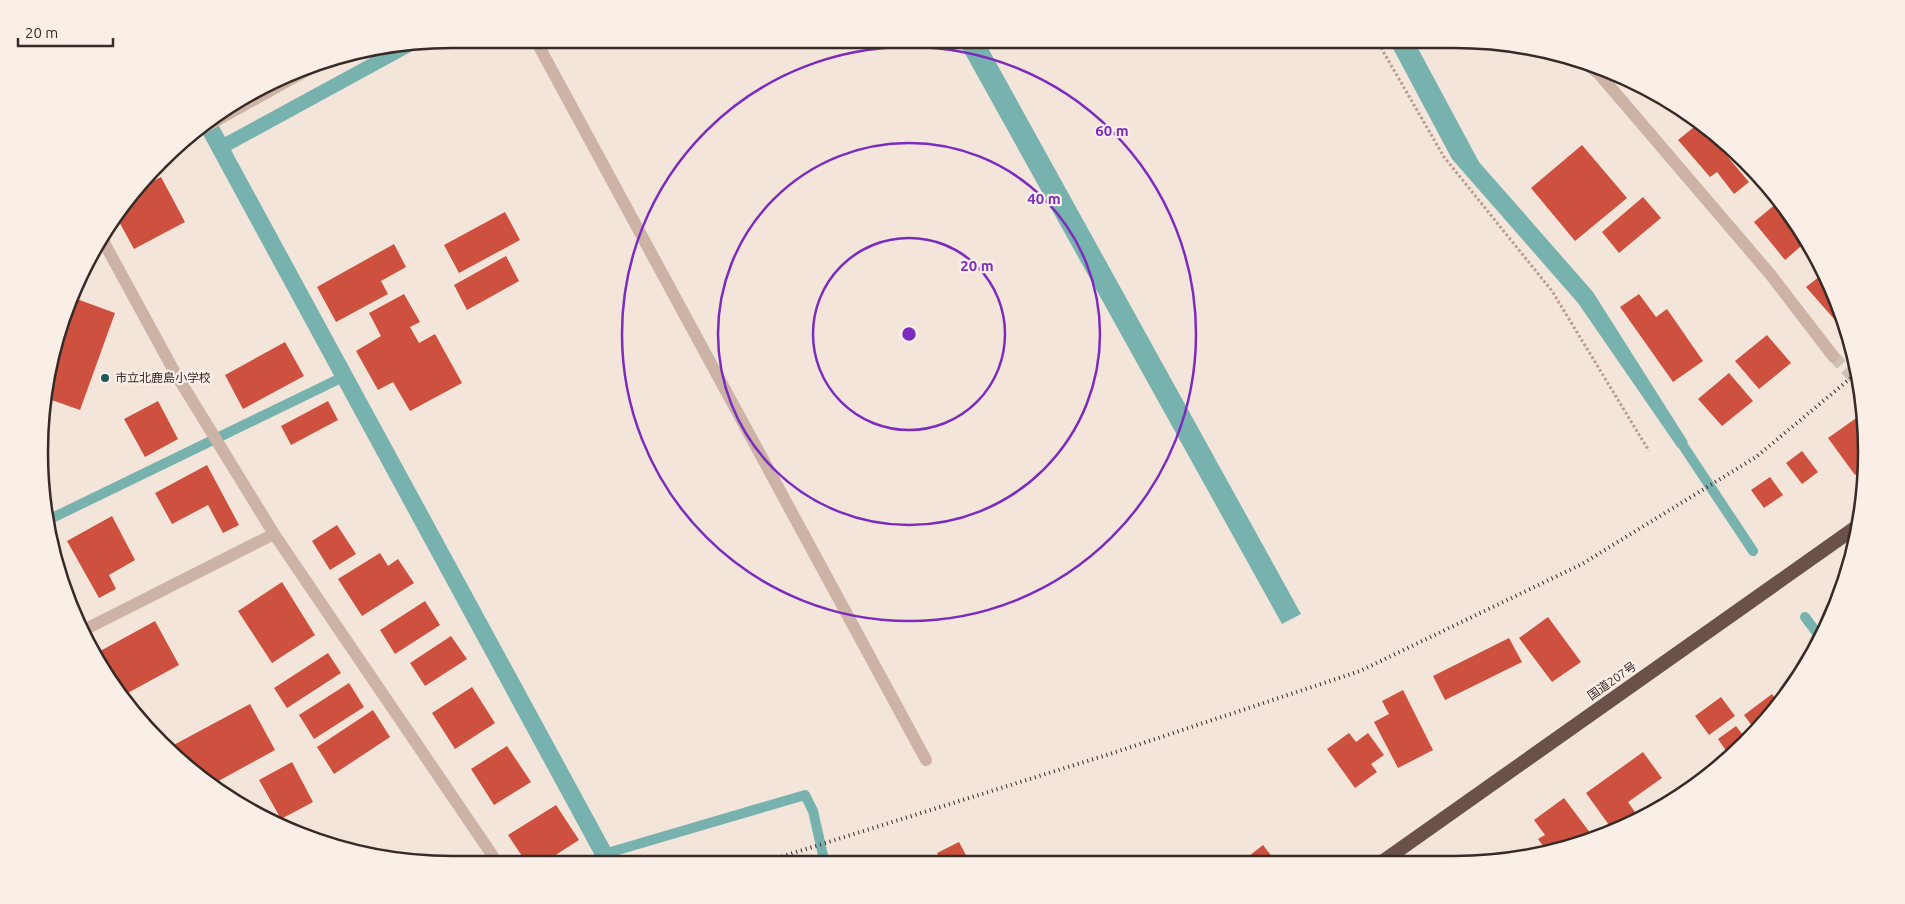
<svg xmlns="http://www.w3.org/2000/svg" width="1905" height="904" font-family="Ubuntu,'Noto Sans JP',sans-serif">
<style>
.water{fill:#77b2ae}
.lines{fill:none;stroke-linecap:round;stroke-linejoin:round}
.stream{stroke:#77b2ae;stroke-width:10}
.building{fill:#cd513e}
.minor-tunnel{stroke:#cdc0b6;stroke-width:12;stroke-dasharray:12 6;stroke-linecap:butt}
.path{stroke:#b89c8f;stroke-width:3;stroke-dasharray:2.5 2.5;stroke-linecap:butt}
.minor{stroke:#ccb3a5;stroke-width:12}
.trunk{stroke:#6a514a;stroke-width:14}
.rail{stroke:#372a27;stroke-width:4;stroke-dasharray:1 4;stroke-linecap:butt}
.ring{fill:none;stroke:#7b2cbf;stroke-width:2.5}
.poi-dot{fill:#1a5b59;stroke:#faefe7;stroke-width:2}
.labels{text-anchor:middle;stroke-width:4.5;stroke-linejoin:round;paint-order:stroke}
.poi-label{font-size:12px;fill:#372a27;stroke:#faefe7;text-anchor:start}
.street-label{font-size:12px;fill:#372a27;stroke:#faefe7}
.rim{fill:none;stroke:#372a27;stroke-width:2.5}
.centre{fill:#7b2cbf;stroke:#faefe7;stroke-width:2.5}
.ring-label{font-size:15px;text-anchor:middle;font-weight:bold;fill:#7b2cbf;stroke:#faefe7;stroke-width:4.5;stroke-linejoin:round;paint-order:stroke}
</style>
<rect width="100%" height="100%" fill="#f3e5da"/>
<path class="water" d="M957,39H983L1301,614L1282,624Z
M1388,39H1413L1479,162L1593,292L1688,442L1678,448L1578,303L1452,159Z
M427,43L231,150L615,856L600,865L199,127L214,117L225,137L385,50Z"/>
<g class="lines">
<path class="stream" d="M1676,435L1753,551
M46,521L345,376
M1805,617L1820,637
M602,851L604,854L805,795L813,811L825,864"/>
</g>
<path class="building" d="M1699,123L1749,182L1734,194L1717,172L1710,177L1678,140Z
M1582,145L1627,198L1575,241L1531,188Z
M161,177L185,222L134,249L117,218L142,187Z
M1643,197L1661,218L1619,253L1602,232Z
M1777,203L1802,232L1807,241L1785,260L1754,222Z
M505,212L520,240L459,273L444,245Z
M394,244L406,267L381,281L388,294L336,322L317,287Z
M506,256L519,281L467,310L454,285Z
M1824,273L1835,294L1841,315L1835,320L1806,287Z
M404,294L420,322L410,327L419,343L435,334L462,383L410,411L393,382L378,390L356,351L381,336L369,313Z
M1639,294L1656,317L1667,309L1703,361L1673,382L1620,307Z
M74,298L115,313L80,410L46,398L47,372Z
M1767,335L1791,363L1759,389L1735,361Z
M285,342L304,376L243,409L225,375Z
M1729,373L1753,401L1722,426L1698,399Z
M158,401L178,439L145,457L124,419Z
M328,401L338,420L291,445L281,426Z
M1862,414L1866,452L1865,468L1855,475L1828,438Z
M1802,451L1818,472L1802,484L1786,463Z
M207,465L239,525L223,533L208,505L172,524L155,493Z
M1770,477L1783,495L1764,508L1751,490Z
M112,516L135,560L109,575L116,589L99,598L67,541Z
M337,525L356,554L330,570L312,541Z
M380,553L388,566L398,559L414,583L362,616L338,579Z
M58,571L70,594L66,596L61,585Z
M282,582L315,635L272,663L238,611Z
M425,601L440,625L395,654L380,630Z
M1548,617L1581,662L1552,682L1519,638Z
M155,621L179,665L124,695L93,655Z
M451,636L467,659L425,686L410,663Z
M1509,638L1522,662L1445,700L1433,676Z
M328,653L341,673L287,708L274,688Z
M349,683L364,707L314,739L299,715Z
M472,687L495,723L455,749L432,713Z
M1403,690L1433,750L1398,768L1374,722L1389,714L1382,701Z
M1772,694L1780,705L1755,730L1744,715Z
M1721,697L1735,716L1709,735L1695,716Z
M250,704L275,750L213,784L180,763L168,748Z
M373,710L390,737L334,774L317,747Z
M1736,726L1746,739L1729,755L1718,739Z
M1349,733L1356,742L1368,733L1384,755L1371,764L1377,772L1355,788L1327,749Z
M507,746L531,782L494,805L471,769Z
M1643,752L1662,778L1628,802L1639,818L1614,832L1586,793Z
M292,762L313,802L281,819L259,780Z
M1564,798L1594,838L1547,851L1538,839L1545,835L1534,820Z
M556,805L579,840L540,865H528L508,835Z
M959,842L970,863L942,864L937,853Z
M1263,845L1276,862L1240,863Z"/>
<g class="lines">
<path class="minor-tunnel" d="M1833,356L1860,384"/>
<path class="path" d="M1376,39L1444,157L1552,291L1649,451"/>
<path class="minor" d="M535,39L926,760
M1586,63L1600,75L1770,274L1833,356
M183,139L327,59
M101,237L174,371L274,534L499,865
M82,631L274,534"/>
<path class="trunk" d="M1382,862L1859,525"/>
<path class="rail" d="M758,864L1116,752L1360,671L1582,564L1756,457L1858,372"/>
</g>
<g class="ring">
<circle cx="909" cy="334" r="96"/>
<circle cx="909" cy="334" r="191"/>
<circle cx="909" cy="334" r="287"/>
</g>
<circle class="poi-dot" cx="105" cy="378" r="5"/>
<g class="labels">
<g class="poi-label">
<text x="115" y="382">市立北鹿島小学校</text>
</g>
<g class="street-label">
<text transform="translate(1612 681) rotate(-35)" y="4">国道207号</text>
</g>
</g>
<path d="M0 0H1905V904H0ZM452 48H1454A404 404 0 0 1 1858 452V452A404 404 0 0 1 1454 856H452A404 404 0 0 1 48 452V452A404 404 0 0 1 452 48Z" fill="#faefe7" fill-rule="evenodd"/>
<path class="rim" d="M452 48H1454A404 404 0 0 1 1858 452V452A404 404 0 0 1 1454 856H452A404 404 0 0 1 48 452V452A404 404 0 0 1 452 48Z"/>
<circle cx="909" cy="334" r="8" class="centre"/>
<g class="ring-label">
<text x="1112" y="136">60 m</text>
<text x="1044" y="204">40 m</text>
<text x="977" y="271">20 m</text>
</g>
<path d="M18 38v8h95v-8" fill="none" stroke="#372a27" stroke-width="2.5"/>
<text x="25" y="38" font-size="15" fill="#372a27" stroke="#faefe7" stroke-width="4" paint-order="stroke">20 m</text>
</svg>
